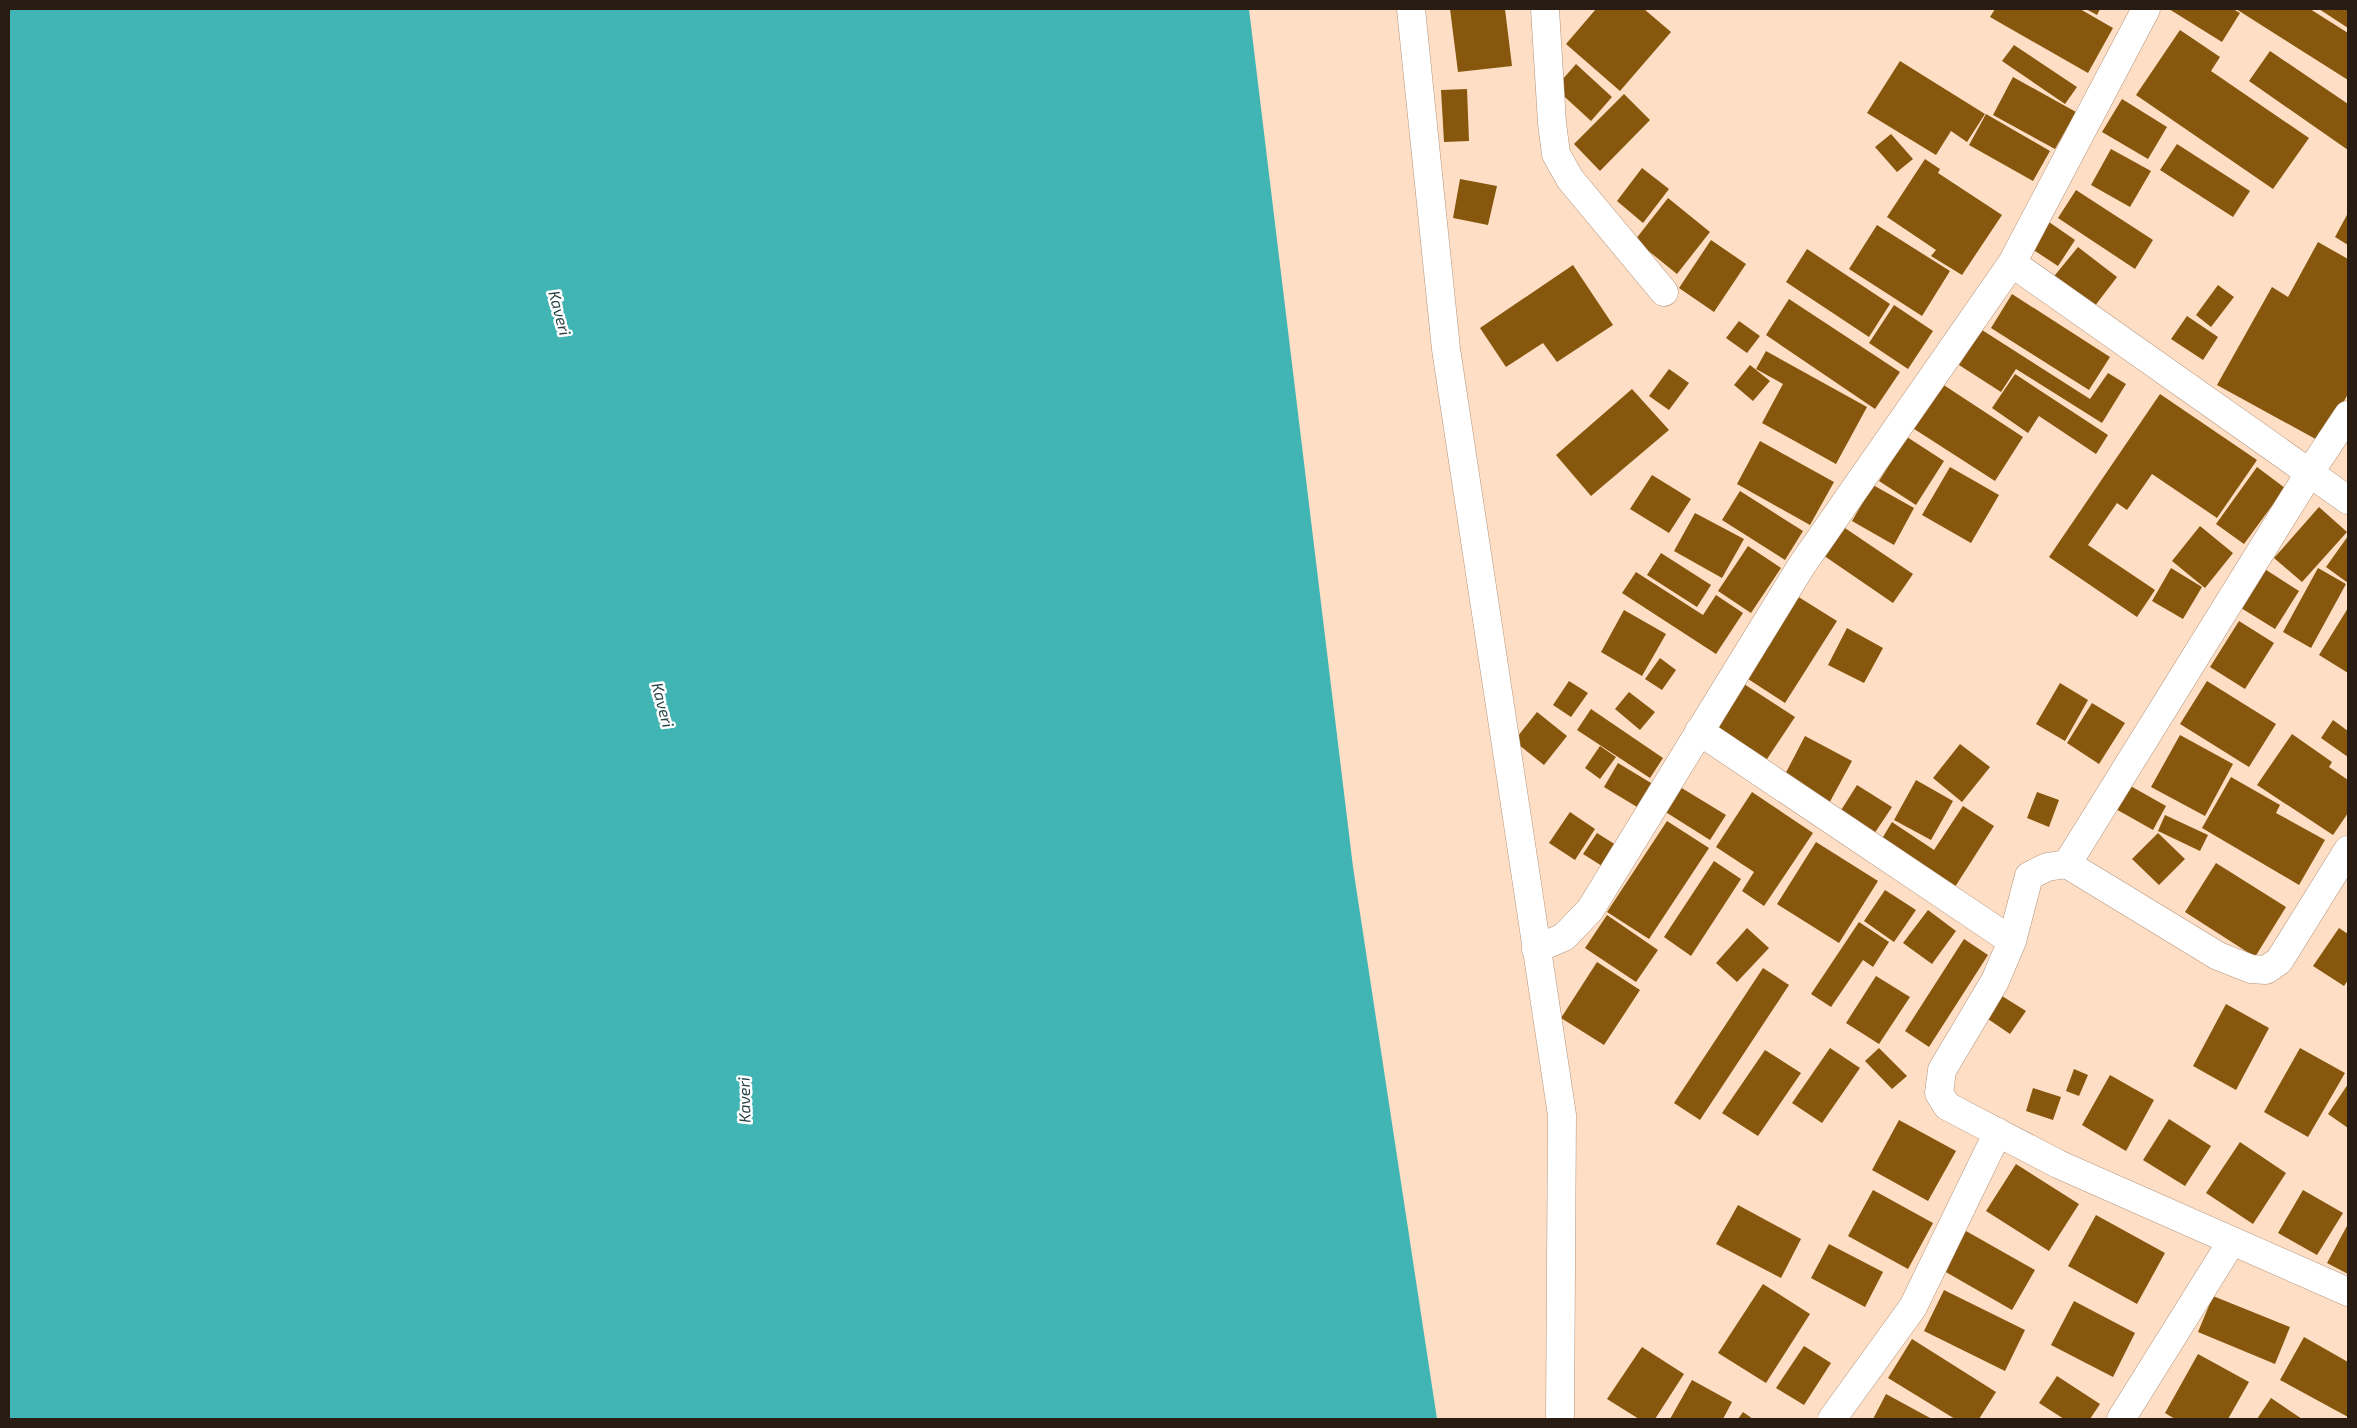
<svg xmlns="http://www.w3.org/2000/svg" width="2357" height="1428" font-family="'Exo 2',sans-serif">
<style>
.water{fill:#41b4b4}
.building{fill:#86570d}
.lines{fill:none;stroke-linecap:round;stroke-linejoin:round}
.street-casing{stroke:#b3957d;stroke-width:29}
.secondary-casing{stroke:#b3957d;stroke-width:29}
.street{stroke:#fff;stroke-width:28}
.secondary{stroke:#fff;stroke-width:28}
.labels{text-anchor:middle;stroke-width:5;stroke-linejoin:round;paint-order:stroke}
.water-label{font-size:16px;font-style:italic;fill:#294242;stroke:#fff}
</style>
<rect width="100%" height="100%" fill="#fedec4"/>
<path class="water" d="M9,9H1249L1353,867L1437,1419H9Z"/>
<path class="building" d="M1450,9H1505L1512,66L1458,72Z
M1596,9H1644L1671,32L1620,91L1566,44Z
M1995,9H2080L2113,28L2088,73L1990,17Z
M2086,9H2100L2097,15Z
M2169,9H2233L2240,13L2222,42Z
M2236,9H2310L2348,33V80Z
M2319,9H2348V28Z
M2180,30L2220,57L2211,71L2309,138L2273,189L2136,95Z
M2014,45L2077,87L2065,104L2002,61Z
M2270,51L2348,104V150L2249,81Z
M1900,61L1985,114L1967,142L1951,131L1936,155L1867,113Z
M1576,64L1612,97L1591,121L1555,88Z
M2013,77L2076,112L2055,149L1993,115Z
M1467,89L1469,141L1444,142L1441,90Z
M1624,94L1650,120L1600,171L1574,144Z
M2122,99L2167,127L2148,159L2102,132Z
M1986,114L2050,151L2033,181L1969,145Z
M1891,134L1913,159L1897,172L1875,147Z
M2177,144L2250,191L2233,217L2160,170Z
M2111,149L2151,171L2130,207L2091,185Z
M1925,159L1940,169L1938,173L2002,215L1962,275L1931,256L1936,250L1887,217Z
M1642,168L1669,189L1643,223L1617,201Z
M1460,179L1497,186L1488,225L1453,218Z
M2076,190L2153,240L2135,269L2058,218Z
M1668,198L1710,232L1677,274L1635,240Z
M2348,213V245L2335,237Z
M2049,222L2075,240L2058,266L2032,249Z
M1877,225L1950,271L1922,316L1849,269Z
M1711,240L1746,264L1714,312L1679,288Z
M2318,242L2348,259V394L2321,442L2217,385L2272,287L2288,297Z
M2078,247L2117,277L2091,311L2051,280Z
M1807,249L1890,304L1869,337L1786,282Z
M1573,265L1613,325L1557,362L1543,343L1506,367L1480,328Z
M2218,285L2234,297L2211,327L2196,315Z
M2012,294L2110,357L2089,390L1991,328Z
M1789,299L1900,372L1875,409L1766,335Z
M1894,305L1933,331L1908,369L1869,343Z
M2187,316L2218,337L2203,360L2171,339Z
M1739,321L1760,336L1747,353L1726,338Z
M1982,330L2090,399L2108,373L2126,384L2102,423L2016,369L2001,392L1959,365Z
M1766,351L1867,407L1836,464L1762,423L1783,384L1756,369Z
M1750,365L1770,381L1753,401L1734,385Z
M1669,369L1689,383L1669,410L1649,396Z
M2015,374L2108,435L2096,454L2039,416L2028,433L1992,408Z
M1936,380L2023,437L1995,481L1908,425Z
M1632,389L1669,430L1591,496L1556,455Z
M2160,394L2257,460L2217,518L2152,474L2127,510L2117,503L2088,545L2155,590L2137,617L2049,557Z
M1907,437L1944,461L1916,505L1879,481Z
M1760,441L1834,482L1810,525L1737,484Z
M1950,467L1999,495L1971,543L1922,515Z
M2257,467L2285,488L2244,544L2216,524Z
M1652,475L1691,499L1669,533L1630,509Z
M1873,485L1914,508L1894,545L1852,521Z
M1740,491L1803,531L1785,560L1722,520Z
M2319,507L2347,532L2302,582L2274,558Z
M1695,513L1744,539L1722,578L1674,551Z
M1839,524L1913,574L1893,603L1820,553Z
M2200,526L2233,553L2205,588L2172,561Z
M2348,536V583L2326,567Z
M1748,546L1781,568L1751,613L1718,591Z
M1661,553L1711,585L1697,607L1647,575Z
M2257,564L2299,591L2275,629L2233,603Z
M2171,568L2202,587L2183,619L2152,601Z
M2318,568L2346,584L2311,648L2283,632Z
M1636,572L1703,615L1716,595L1743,613L1716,654L1622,593Z
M1797,596L1837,621L1785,703L1745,677Z
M2348,608V673L2319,655Z
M1624,610L1666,634L1642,676L1601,652Z
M2239,621L2274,643L2245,689L2210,667Z
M1847,628L1883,648L1864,683L1828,665Z
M1660,658L1676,670L1662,690L1645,679Z
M1569,681L1588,693L1571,717L1553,705Z
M2207,681L2276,724L2249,767L2180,724Z
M2060,683L2088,700L2065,741L2036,724Z
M1744,684L1795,717L1767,759L1716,726Z
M1629,692L1655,712L1640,730L1615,709Z
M2092,703L2125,723L2099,764L2067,743Z
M1591,709L1663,758L1650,778L1577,730Z
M1537,712L1567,736L1544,765L1514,741Z
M2333,720L2348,731V757L2321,738Z
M2292,734L2332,762L2329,767L2348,780V813L2333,835L2257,785Z
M2180,735L2233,764L2205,816L2151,787Z
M1805,736L1852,761L1826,809L1780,784Z
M1960,744L1990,767L1962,802L1933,778Z
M1600,746L1616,757L1600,779L1585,768Z
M1618,763L1656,786L1642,810L1604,787Z
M2231,777L2280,805L2276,813L2325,840L2299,885L2202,828Z
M1916,780L1953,801L1931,840L1894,820Z
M2127,784L2166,806L2153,830L2114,808Z
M1857,785L1892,807L1872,837L1838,815Z
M1680,787L1726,815L1710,840L1664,811Z
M1752,792L1813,833L1764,906L1742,891L1754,872L1716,847Z
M2037,792L2059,800L2049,827L2027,818Z
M1963,806L1994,826L1953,890L1880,842L1892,822L1934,850Z
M1570,812L1595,829L1575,860L1549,843Z
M2165,815L2208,835L2200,851L2158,831Z
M1667,821L1709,848L1649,939L1607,912Z
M1597,833L1616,845L1602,866L1583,854Z
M2158,833L2185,859L2159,885L2132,859Z
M1816,842L1878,881L1839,943L1777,904Z
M1714,861L1741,879L1691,956L1664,937Z
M2216,863L2286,907L2255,957L2185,912Z
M1885,890L1916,910L1894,942L1864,921Z
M1928,910L1956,931L1932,964L1903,943Z
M1607,915L1658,950L1636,982L1585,948Z
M1859,922L1889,942L1873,967L1863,960L1831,1007L1811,994Z
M1747,928L1769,948L1737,982L1716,963Z
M2339,928L2348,934V980L2344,986L2313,966Z
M1964,939L1988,955L1929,1047L1905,1031Z
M1597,962L1640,990L1604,1045L1561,1018Z
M1763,968L1789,985L1700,1120L1674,1103Z
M1876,976L1910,997L1879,1044L1846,1023Z
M2002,996L2026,1011L2010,1034L1988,1019Z
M2226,1004L2269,1028L2236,1090L2193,1066Z
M1830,1048L1860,1068L1822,1123L1792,1103Z
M1879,1048L1907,1076L1892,1089L1865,1061Z
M2300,1048L2345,1073L2308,1137L2264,1112Z
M1765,1050L1801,1073L1758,1136L1722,1113Z
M2074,1069L2088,1075L2079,1096L2066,1091Z
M2110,1075L2154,1100L2126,1151L2082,1125Z
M2348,1084V1128L2328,1114Z
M2033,1088L2061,1097L2053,1120L2026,1111Z
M2169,1119L2211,1146L2185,1186L2143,1160Z
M1899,1120L1956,1151L1928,1201L1872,1170Z
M2240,1142L2286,1173L2253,1224L2206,1193Z
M2016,1164L2079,1204L2049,1251L1986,1211Z
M1873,1190L1933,1223L1908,1269L1848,1236Z
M2303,1190L2343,1213L2317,1255L2278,1233Z
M1738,1205L1801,1239L1781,1278L1716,1244Z
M2096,1215L2165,1253L2137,1304L2068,1266Z
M2348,1224V1274L2327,1263Z
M1966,1231L2035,1270L2012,1310L1944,1271Z
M1829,1244L1883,1272L1865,1307L1811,1278Z
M1763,1284L1810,1314L1766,1383L1718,1353Z
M1944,1290L2025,1330L2005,1371L1924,1331Z
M2213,1296L2290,1327L2275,1364L2198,1332Z
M2074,1301L2135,1333L2113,1377L2051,1345Z
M2304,1337L2348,1362V1417L2280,1380Z
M1912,1339L1996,1392L1979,1419H1955L1888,1378Z
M1804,1346L1831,1363L1804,1405L1776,1388Z
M1642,1347L1684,1374L1655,1419H1639L1607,1399Z
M2198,1354L2249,1382L2228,1419H2175L2165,1413Z
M2057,1376L2100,1404L2090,1419H2064L2039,1403Z
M1692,1380L1732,1402L1723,1419H1670Z
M1886,1394L1932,1419H1873Z
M2271,1398L2302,1419H2257Z
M1743,1412L1753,1419H1738Z"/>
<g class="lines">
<defs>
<path id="street" d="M1545,9L1552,123L1556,154L1570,179L1664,292
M2012,263L2348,500
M1699,731L2012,941L1995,981L1942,1070L1939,1093L1947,1106L2058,1164L2348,1292
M2067,864L2310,472L2348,415
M2012,941L2029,876L2047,867L2067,864L2218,956L2251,969L2266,970L2279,961L2348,850
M1536,949L1564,937L1590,910L1802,565L2012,263L2146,9
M1832,1419L1913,1307L1998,1132
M2121,1419L2232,1241"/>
<path id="secondary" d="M1411,9L1446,349L1562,1115L1560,1419"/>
</defs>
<use href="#street" class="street-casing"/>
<use href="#secondary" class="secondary-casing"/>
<use href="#street" class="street"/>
<use href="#secondary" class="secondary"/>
</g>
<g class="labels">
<g class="water-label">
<text transform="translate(560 313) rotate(75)" y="6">Kaveri</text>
<text transform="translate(663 705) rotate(75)" y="6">Kaveri</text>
<text transform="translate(744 1100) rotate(-91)" y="6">Kaveri</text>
</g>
</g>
<rect width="2357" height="1428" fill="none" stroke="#281c13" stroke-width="20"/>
</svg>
